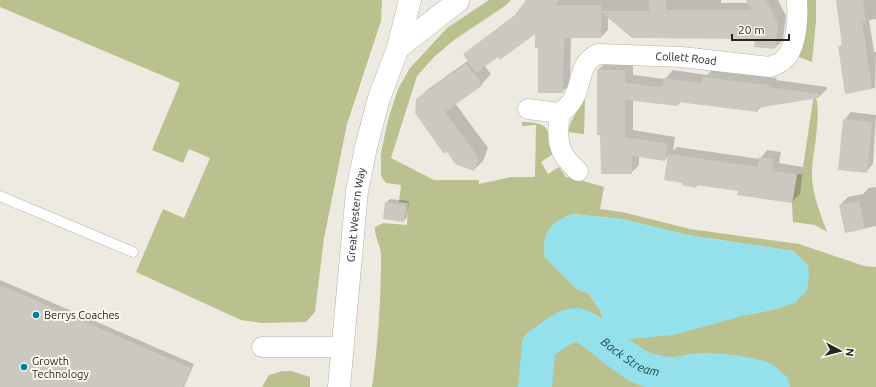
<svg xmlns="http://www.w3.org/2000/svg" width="876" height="387" font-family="Ubuntu,sans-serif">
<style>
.green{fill:#bac18e;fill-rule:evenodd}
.water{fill:#94e1ec}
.shadow{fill:#0003}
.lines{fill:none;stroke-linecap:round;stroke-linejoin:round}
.stream{stroke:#94e1ec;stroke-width:5.5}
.river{stroke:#94e1ec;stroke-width:34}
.building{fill:#cbc8c0}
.service-casing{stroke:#b3b1a8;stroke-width:11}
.minor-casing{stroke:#b3b1a8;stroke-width:21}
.tertiary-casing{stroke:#b3b1a8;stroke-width:23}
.service{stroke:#fff;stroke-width:10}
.minor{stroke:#fff;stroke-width:20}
.tertiary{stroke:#fff;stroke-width:22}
.poi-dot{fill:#007fa4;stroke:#fbf8ef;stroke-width:1.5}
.labels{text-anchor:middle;stroke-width:4;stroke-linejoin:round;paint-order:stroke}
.street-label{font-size:11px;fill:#272623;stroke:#fbf8ef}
.poi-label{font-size:11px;fill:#272623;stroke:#fbf8ef;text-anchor:start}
.water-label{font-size:12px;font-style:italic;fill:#20454a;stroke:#fbf8ef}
</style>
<rect width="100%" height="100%" fill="#edeae1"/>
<path class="green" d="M0,0H382L381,21L347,124L324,238L315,312L306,322L262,323L241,320L136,272L163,209L184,218L210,158L189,149L183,163L152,150L180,83L0,7Z
M489,0H511L505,6L454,40L434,57L417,76L391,158L434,180H479V184L511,177H535L536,125L522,126V122C551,122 548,130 553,154L541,162L548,174L559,167L566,177L573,178L604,187L600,209L622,212L690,229L799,244L864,266L876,267V387H372C378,344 381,300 381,257C382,247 374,237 375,227L383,223L407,225L408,203L399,202L401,185L386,183L381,176V153L388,120L398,89L410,68L447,28ZM573,214L621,219L687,235L793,251L808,265L776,309L746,315L605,325L600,310L588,293L577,289L545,257C542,232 550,223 573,214Z
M803,0H816V21L812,62L799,57Z
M814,94C823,105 813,154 812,170C811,192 820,212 827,232L815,225L793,222L792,203L797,174H802Z
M583,100H585L584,134L568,132L571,122Z
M282,371H291L310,377V387H262L269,375Z"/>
<path class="water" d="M573,214L621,219L687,235L793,251L808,265L809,276L807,290L795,303L776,309L746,315L674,335L630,339L612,331L605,325L600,310L588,293L577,289L545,257C542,232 550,223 573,214Z"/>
<path class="shadow" d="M527,0H721V3H749L747,0H778L786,16L783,40L775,48L756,38L608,16V30L600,38L571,37L570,85L562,92L539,47L536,32L484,65L491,74L482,84L455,103L488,148L483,161L474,170L417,100L427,90L469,60L464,54L519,12Z
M837,0H876V19L869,20L874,52H876L875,88L846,93L839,47L843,43Z
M606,62L633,63V75L665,79L673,70L707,75L712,70L777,78L776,80L827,87V89L819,97L762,106L757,111L682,101L677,105L633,100V130L675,137L673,151L677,147L760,159L767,150L781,152L779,163L803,167L800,194L792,202L739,190L698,184L696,187L669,155L665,160L639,156V165L631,173L598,70Z
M851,112L876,115L873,164L866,172L844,120Z
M876,187V226L846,232L840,205L848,197L863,194L869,188Z
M390,199L409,201L407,217L404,221L386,203Z
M0,280L194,364L184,387H0Z"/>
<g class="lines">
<path class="stream" d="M597,337L615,326"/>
<path class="river" id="s1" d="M535,387L539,345C549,339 564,325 576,325C591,325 625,364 648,370C656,372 667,374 675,374C684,373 693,370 703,370C717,370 751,373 763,379C766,381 770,385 773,387"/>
</g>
<path class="building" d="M526,0H559L556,5H601V11H649V0H666V10H751L746,0H766L778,24L775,49L754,47L755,39L632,38L601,12V38H564L563,93H538V48H535V34L500,60L498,57L476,73L463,54L514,16Z
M836,0H863L866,22H862L872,89L845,94L838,46H842Z
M466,64L483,85L445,112L479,158L474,171L455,164L447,152L444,154L415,113L416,99Z
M597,70H625V83L663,87L664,78L702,83L703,77L769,85V87L819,94V98L757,108L758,112L678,102V106L625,100V137L668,144L665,161L632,156V174H601L600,135H597Z
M843,119L872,122L867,173L838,170Z
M668,154L758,167L759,157L774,159L772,171L797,174L792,203L737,195L738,191L696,185V188L682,185V183L664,180Z
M859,201L865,229L845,233L839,205Z
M385,202L406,205L404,222L383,219Z
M0,285L191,368L183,387H0Z"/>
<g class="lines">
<defs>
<path id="service" d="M0,196L133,252"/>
<g id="minor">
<path id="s2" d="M528,109L560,113C588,94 572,66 598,54L682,57L770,67C774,65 778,64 781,62C798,50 798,18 797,0"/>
<path d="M560,113C556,139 557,153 578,171"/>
<path d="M262,347H342"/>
</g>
<g id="tertiary">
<path d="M398,48L458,1"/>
<path id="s3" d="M339,387L357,191L366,147L379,98L398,48L410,0"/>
</g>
</defs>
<use href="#service" class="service-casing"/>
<use href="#minor" class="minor-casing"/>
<use href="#tertiary" class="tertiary-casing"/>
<use href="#service" class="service"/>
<use href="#minor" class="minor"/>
<use href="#tertiary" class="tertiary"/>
</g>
<g class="poi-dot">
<circle cx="36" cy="315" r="4"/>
<circle cx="24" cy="367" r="4"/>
</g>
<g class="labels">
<g class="street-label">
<text dy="4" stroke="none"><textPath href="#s2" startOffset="193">Collett Road</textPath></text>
<text dy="4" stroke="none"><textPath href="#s3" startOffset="173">Great Western Way</textPath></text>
</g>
<g class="poi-label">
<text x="44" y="319">Berrys Coaches</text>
<text x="32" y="365">Growth<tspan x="32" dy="13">Technology</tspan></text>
</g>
<g class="water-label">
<text dy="4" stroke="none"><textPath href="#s1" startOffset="149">Back Stream</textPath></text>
</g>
</g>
<g transform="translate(840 351) rotate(97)" stroke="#fbf8ef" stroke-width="3" paint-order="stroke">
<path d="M0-3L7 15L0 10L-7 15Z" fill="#272623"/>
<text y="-6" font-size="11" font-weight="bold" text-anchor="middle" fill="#272623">N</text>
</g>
<path d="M732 34v6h57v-6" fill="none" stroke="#272623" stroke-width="2"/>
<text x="738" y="34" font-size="12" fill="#272623" stroke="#fbf8ef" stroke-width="3" paint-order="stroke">20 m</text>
</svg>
